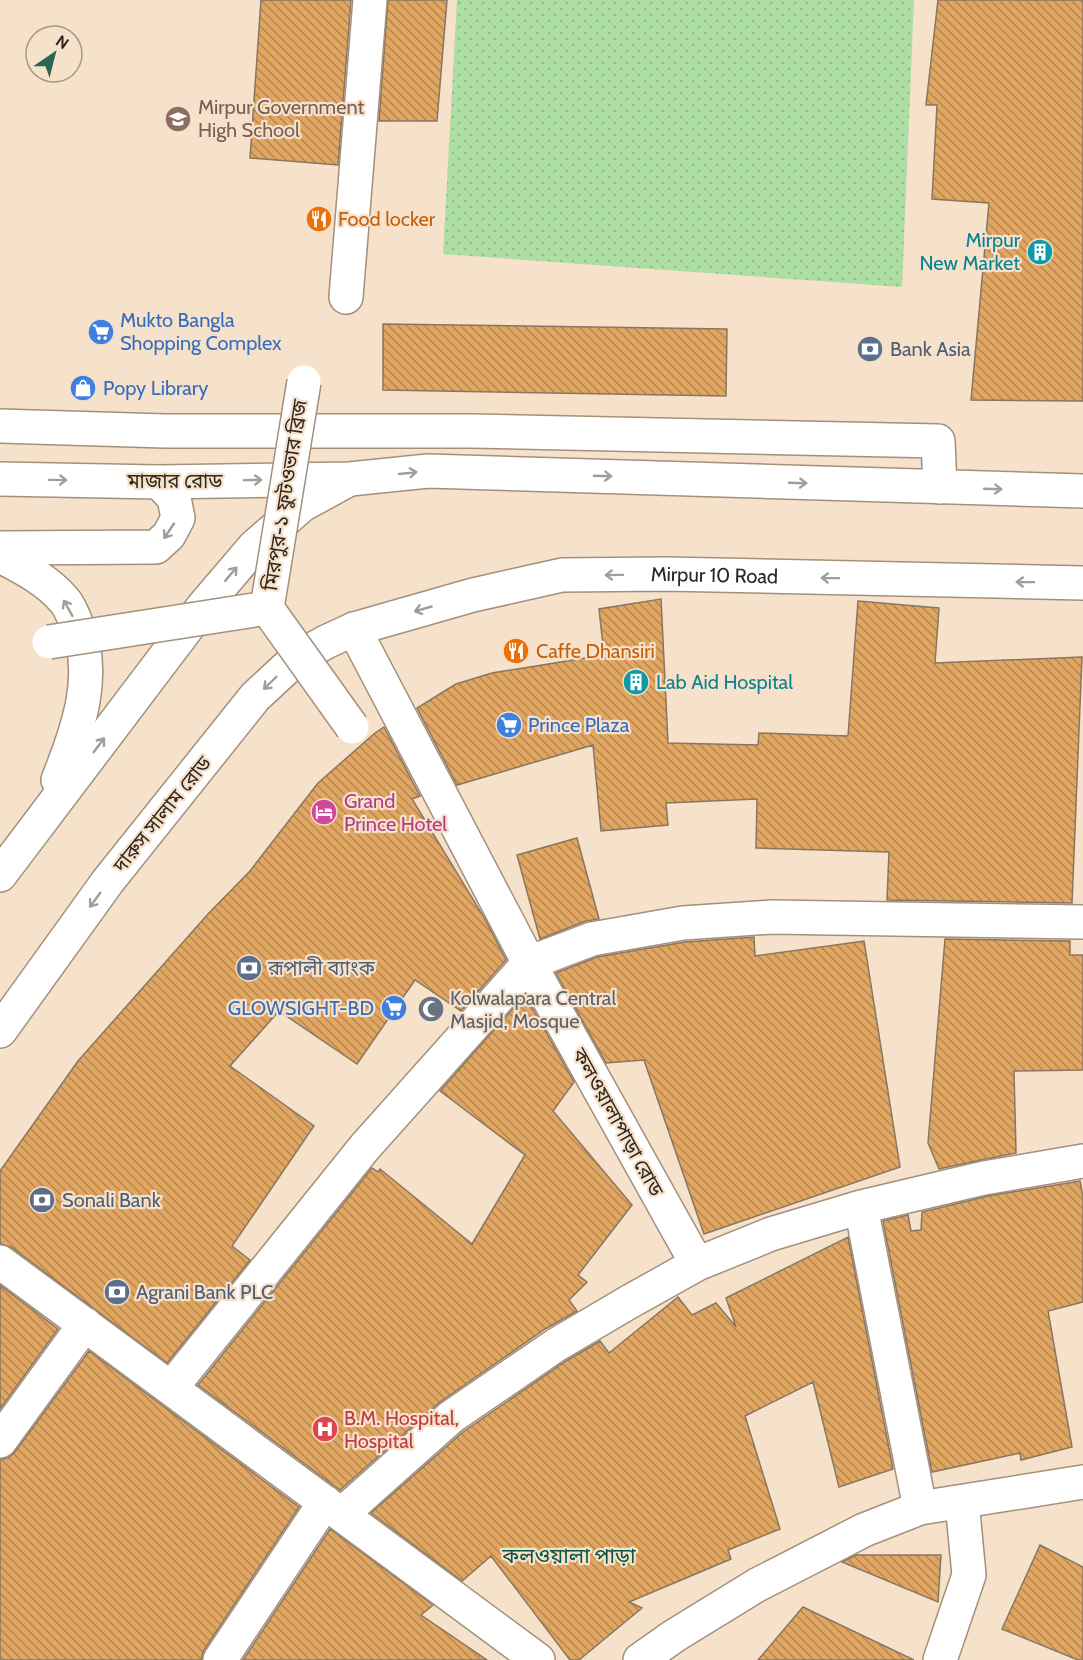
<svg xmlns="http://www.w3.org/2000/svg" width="1083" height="1660" font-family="Cabin,'Noto Sans Bengali',sans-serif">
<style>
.park{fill:url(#park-dots)}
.building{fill:url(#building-back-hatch);stroke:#887662;stroke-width:1.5}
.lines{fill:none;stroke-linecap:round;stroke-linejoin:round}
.minor-casing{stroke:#a3907c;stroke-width:36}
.major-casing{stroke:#a3907c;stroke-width:36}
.minor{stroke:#fff;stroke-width:33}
.major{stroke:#fff;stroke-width:33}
.minor-bridge-casing{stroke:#a3907c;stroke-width:36;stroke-linecap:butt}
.minor-bridge{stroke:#fff;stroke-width:33}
.oneway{stroke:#a19e9a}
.labels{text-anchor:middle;stroke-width:4.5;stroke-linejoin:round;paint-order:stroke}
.education-label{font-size:20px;fill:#785e54;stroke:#f6e1cb;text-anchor:start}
.food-label{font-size:20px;fill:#c56008;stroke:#f6e1cb;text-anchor:start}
.culture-label{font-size:20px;fill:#0d838f;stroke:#f6e1cb;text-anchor:end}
.shop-label{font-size:20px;fill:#366cbe;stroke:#f6e1cb;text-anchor:start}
.service-label{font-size:20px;fill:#4e5e75;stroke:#f6e1cb;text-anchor:start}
.street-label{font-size:20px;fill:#2f271f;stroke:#f6e1cb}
.hotel-label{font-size:20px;fill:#b23c85;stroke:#f6e1cb;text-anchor:start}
.worship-label{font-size:20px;fill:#5b616d;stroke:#f6e1cb;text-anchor:start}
.health-label{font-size:20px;fill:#be3a42;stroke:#f6e1cb;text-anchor:start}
.neighbourhood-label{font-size:21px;fill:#045741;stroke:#f6e1cb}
</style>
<defs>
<pattern id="park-dots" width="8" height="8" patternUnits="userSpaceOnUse" patternTransform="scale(1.5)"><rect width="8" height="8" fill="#addea3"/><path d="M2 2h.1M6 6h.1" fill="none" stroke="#95be8c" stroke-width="1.8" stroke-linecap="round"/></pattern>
<pattern id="building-back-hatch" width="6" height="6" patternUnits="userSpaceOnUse" patternTransform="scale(1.5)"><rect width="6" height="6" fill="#e1a662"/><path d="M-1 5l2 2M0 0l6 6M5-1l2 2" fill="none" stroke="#b78750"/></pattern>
</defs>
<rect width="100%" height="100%" fill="#f6e1cb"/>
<path class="park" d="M457,0H914L902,287L443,254Z"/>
<path class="building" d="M261,0H351L338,165L250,158Z
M388,0H447L437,121H379Z
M938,0H1083V401L971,400L989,203L932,199L937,105H926Z
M383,324L727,329L726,396L383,390Z
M661,599L668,743L758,745L759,733L848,736L858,601L939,608L935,663L1082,657L1072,903L887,900L889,852L756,848L757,799L666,803L668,825L601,831L593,745L457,785L417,708L456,684L492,673L604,655L599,609Z
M384,727L420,796L412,799L485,919L506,960L461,1011L415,980L357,1064L279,1011L230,1066L314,1126L232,1246L250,1260L167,1363L11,1247L0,1244V1171L78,1061L208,914L250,871L318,783L375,733Z
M577,838L599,919L586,921L540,939L517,855Z
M754,937L755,956L864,941L900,1167L704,1234L644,1060L606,1063L556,973L597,957L685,942Z
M945,939L1070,941V955H1083V1070L1014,1071L1016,1153L981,1160L939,1169L928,1143Z
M525,995L574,1082L553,1111L632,1205L578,1275L587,1282L569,1300L577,1311L545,1329L440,1402L340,1490L198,1385L372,1168L378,1172L380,1169L472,1244L525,1155L440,1091Z
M1080,1181L1083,1197V1302L1048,1311L1072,1447L1021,1460L1020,1453L932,1472L883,1221L908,1215L911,1231L921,1230L922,1212L988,1196Z
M848,1237L893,1469L839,1487L813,1382L745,1416L780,1529L728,1550L731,1559L629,1602L642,1608L579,1660H570L491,1556L462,1581L371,1513L463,1432L566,1361L600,1341L609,1353L678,1297L692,1315L716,1303L736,1327L726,1298Z
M0,1285L58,1329L0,1409Z
M89,1351L299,1507L204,1650L201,1660H0V1459L8,1458L15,1452Z
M330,1529L433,1605L421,1615L487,1660H243Z
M1040,1545L1083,1567V1660H1078L1002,1629Z
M856,1555H941L938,1602L842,1562Z
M803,1607L832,1621L914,1660H758Z"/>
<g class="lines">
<defs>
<path id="minor" d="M346,297L370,0
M0,426L165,431H472L938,441L940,487
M354,629L529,963L697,1264
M861,1207L920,1508
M0,1262L538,1660
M171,1388L364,1148L529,963L592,939L683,923L772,917L1083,922
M0,1441L85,1324
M342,1514L451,1417L556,1345L629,1302L697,1264L771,1234L861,1207L984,1178L1083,1161
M220,1660L325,1502
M640,1660L674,1636L757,1585L864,1530L920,1508L1083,1482
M940,1660L969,1575L962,1502"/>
<g id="major">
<path d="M0,479L159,482L350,479L428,471L1083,491"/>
<path d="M0,548L156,547L169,535L178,518L174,498L159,482"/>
<path d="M0,556C23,568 47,580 64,600C69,605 72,614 75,620C99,673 78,730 58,780"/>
<path d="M0,875L202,608L254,547L302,505L346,481"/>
<path id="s1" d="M0,1031L108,881L255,697L297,658L326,642L354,629L473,595L562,575L666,574L1083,583"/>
</g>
</defs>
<use href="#minor" class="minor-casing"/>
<use href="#major" class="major-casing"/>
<use href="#minor" class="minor"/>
<use href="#major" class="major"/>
<defs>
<path id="minor-bridge" d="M304,382L267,608L352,727
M49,642L267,608"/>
</defs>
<use href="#minor-bridge" class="minor-bridge-casing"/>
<use href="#minor-bridge" class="minor-bridge"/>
</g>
<defs><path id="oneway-shaft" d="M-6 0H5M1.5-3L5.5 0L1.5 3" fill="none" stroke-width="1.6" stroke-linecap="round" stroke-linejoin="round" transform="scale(1.5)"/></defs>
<g class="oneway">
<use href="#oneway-shaft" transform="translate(408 473) rotate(-6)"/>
<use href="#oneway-shaft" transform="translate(603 476) rotate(2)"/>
<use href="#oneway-shaft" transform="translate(58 480) rotate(1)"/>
<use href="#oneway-shaft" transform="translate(253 480) rotate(-1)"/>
<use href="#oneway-shaft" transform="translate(798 483) rotate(2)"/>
<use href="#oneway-shaft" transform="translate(993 489) rotate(2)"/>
<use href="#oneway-shaft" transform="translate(169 531) rotate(124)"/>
<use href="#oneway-shaft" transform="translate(231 574) rotate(-50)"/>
<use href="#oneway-shaft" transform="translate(614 575) rotate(179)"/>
<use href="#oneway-shaft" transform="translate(830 578) rotate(-179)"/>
<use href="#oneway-shaft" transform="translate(1025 582) rotate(-179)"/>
<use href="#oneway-shaft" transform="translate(68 608) rotate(-119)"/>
<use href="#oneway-shaft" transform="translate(423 609) rotate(164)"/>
<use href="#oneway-shaft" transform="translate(270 683) rotate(136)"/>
<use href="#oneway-shaft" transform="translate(99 745) rotate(-53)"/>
<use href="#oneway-shaft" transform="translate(95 900) rotate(126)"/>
</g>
<defs>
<symbol id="university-disc" viewBox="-11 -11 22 22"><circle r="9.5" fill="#8d6e63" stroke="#f6e1cb"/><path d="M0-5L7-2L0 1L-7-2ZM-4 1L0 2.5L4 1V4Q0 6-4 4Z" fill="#fff"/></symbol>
<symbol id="restaurant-disc" viewBox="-11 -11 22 22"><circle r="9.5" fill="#e8710a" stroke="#f6e1cb"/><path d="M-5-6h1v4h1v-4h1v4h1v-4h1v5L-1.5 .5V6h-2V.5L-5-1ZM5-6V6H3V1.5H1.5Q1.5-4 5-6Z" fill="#fff"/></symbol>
<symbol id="building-disc" viewBox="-11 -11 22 22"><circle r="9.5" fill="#0f9aa8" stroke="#f6e1cb"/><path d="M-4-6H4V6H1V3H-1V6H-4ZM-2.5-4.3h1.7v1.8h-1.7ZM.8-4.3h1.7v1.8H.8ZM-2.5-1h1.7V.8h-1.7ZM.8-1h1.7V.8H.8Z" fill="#fff"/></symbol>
<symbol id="supermarket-disc" viewBox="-11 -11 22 22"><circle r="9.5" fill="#3f7fe0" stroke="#f6e1cb"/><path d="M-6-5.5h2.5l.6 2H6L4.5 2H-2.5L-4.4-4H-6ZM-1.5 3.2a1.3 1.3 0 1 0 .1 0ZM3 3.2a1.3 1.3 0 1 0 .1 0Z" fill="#fff"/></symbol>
<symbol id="bank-disc" viewBox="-11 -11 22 22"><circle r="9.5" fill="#5c6f8a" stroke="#f6e1cb"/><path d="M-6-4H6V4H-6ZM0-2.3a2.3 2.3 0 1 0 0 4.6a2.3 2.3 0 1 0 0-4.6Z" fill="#fff"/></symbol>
<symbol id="shop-disc" viewBox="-11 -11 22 22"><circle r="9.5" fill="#3f7fe0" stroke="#f6e1cb"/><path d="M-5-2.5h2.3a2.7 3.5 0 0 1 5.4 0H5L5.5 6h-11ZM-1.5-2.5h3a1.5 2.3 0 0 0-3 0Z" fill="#fff"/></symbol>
<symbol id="hotel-disc" viewBox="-11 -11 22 22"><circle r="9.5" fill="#d1479c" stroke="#f6e1cb"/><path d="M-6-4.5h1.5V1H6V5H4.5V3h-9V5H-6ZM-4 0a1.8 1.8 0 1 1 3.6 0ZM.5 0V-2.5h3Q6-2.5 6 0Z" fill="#fff"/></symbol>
<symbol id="mosque-disc" viewBox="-11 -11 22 22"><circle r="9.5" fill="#6b7280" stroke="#f6e1cb"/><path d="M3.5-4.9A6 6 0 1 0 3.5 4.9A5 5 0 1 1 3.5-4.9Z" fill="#fff"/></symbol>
<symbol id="hospital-disc" viewBox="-11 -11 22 22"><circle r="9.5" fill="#e0444e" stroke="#f6e1cb"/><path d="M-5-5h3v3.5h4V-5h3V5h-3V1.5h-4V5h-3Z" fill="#fff"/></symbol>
</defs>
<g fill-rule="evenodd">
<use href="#university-disc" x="163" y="104" width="30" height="30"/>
<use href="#restaurant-disc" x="304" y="204" width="30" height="30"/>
<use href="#building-disc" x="1025" y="237" width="30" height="30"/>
<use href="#supermarket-disc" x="86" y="317" width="30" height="30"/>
<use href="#bank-disc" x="855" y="334" width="30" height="30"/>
<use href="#shop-disc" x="68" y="373" width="30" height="30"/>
<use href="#restaurant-disc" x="501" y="636" width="30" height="30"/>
<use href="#building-disc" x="621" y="667" width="30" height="30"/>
<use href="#supermarket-disc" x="494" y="710" width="30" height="30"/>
<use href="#hotel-disc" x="309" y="797" width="30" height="30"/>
<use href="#bank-disc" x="234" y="953" width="30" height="30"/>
<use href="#supermarket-disc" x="379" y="993" width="30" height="30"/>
<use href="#mosque-disc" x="416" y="994" width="30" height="30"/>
<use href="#bank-disc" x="27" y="1185" width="30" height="30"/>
<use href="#bank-disc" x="102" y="1277" width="30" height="30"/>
<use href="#hospital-disc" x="310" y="1414" width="30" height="30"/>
</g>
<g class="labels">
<g class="education-label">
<text x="198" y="114">Mirpur Government<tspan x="198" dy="23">High School</tspan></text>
</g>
<g class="food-label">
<text x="338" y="226">Food locker</text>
<text x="536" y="658">Caffe Dhansiri</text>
</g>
<g class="culture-label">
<text x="1020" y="247">Mirpur<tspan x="1020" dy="23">New Market</tspan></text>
<text x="656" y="689" text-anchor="start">Lab Aid Hospital</text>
</g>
<g class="shop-label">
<text x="120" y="327">Mukto Bangla<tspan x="120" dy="23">Shopping Complex</tspan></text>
<text x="103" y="395">Popy Library</text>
<text x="528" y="732">Prince Plaza</text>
<text x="374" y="1015" text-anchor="end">GLOWSIGHT-BD</text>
</g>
<g class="service-label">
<text x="890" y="356">Bank Asia</text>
<text x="268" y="975">রূপালী ব্যাংক</text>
<text x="62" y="1207">Sonali Bank</text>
<text x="136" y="1299">Agrani Bank PLC</text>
</g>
<g class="street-label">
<text x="175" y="488">মাজার রোড</text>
<text transform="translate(285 495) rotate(-81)" y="7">মিরপুর-১ ফুটওভার ব্রিজ</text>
<text dy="7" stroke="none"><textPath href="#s1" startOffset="909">Mirpur 10 Road</textPath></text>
<text transform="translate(162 814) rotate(-51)" y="7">দারুস সালাম রোড</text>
<text transform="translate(618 1122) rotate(61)" y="7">কলওয়ালাপাড়া রোড</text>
</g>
<g class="hotel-label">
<text x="344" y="808">Grand<tspan x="344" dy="23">Prince Hotel</tspan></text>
</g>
<g class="worship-label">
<text x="450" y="1005">Kolwalapara Central<tspan x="450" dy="23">Masjid, Mosque</tspan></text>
</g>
<g class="health-label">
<text x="344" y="1425">B.M. Hospital,<tspan x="344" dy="23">Hospital</tspan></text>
</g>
<g class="neighbourhood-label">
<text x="569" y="1563">কলওয়ালা পাড়া</text>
</g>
</g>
<g transform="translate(54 54) rotate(35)"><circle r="28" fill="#f6e1cb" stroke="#a69786" stroke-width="1.5"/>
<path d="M0-4.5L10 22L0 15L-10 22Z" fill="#2a6753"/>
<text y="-9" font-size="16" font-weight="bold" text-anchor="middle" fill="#2f271f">N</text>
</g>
</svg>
